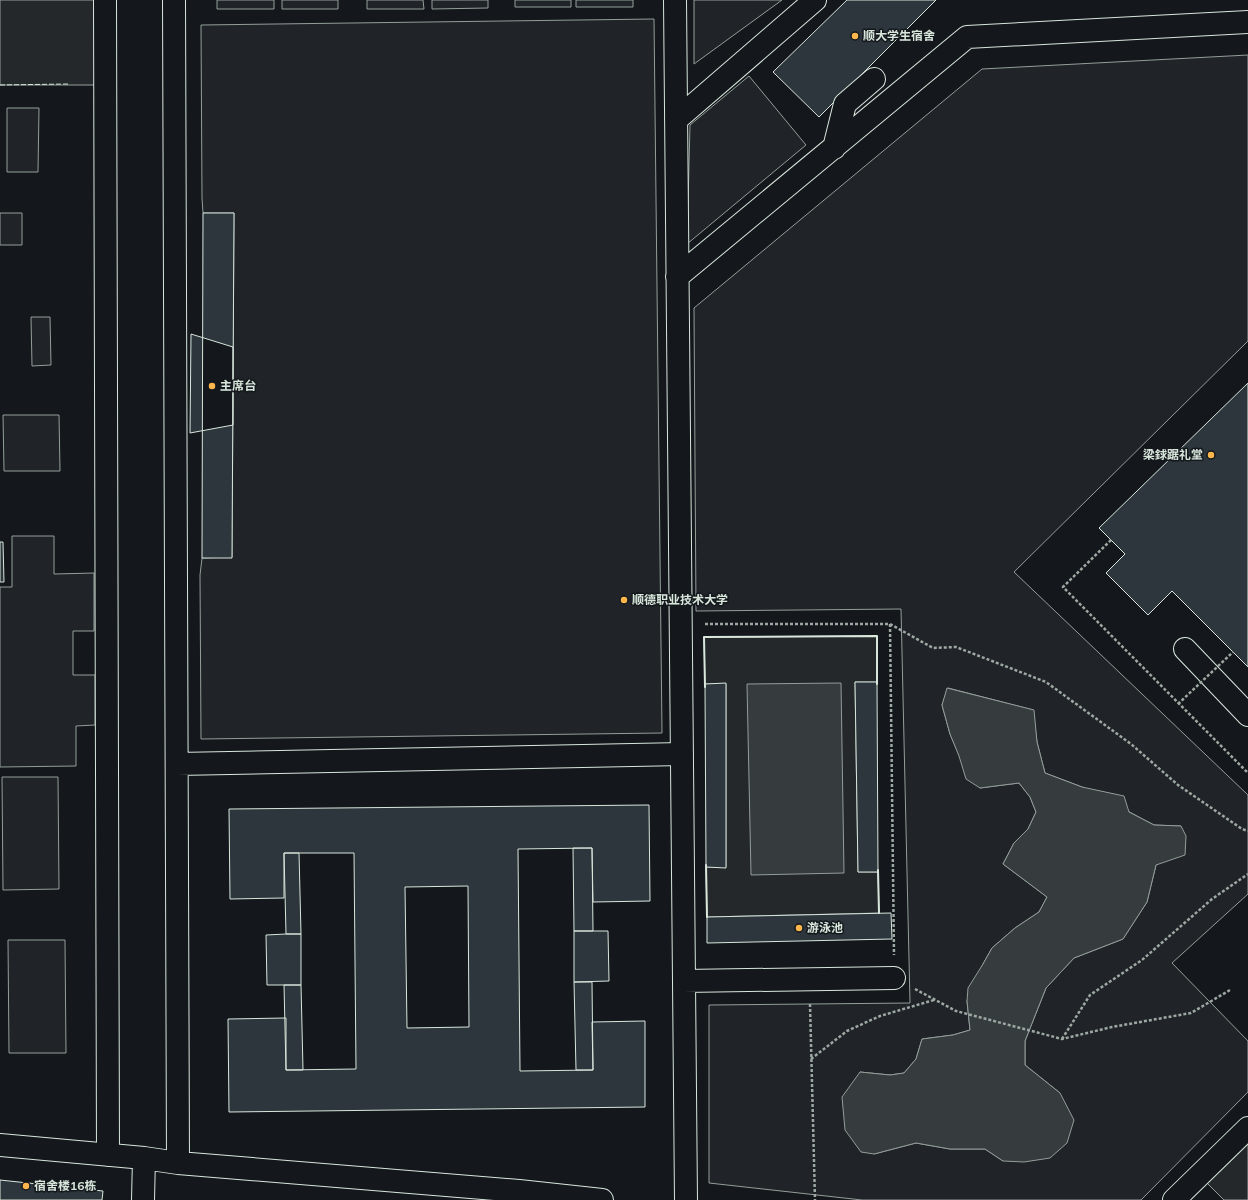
<svg xmlns="http://www.w3.org/2000/svg" width="1248" height="1200" font-family="Mulish,'Noto Sans SC',sans-serif">
<style>
.green{fill:#202428;stroke:#939e99;fill-rule:evenodd}
.parking{fill:#24282b;stroke:#939e99}
.water{fill:#363b3e;stroke:#939e99}
.building{fill:#2c363c;stroke:#d8e6dc;fill-rule:evenodd}
.lines{fill:none;stroke-linecap:round;stroke-linejoin:round}
.minor-casing{stroke:#d8e6dc;stroke-width:24}
.path{stroke:#9da8a2;stroke-width:2.5;stroke-dasharray:3 2;stroke-linecap:butt}
.minor{stroke:#14181c;stroke-width:22}
.path-bridge{stroke:#9da8a2;stroke-width:2.5;stroke-dasharray:3 2;stroke-linecap:butt}
.fence{stroke:#d8e6dc;stroke-width:1;stroke-dasharray:5 2;stroke-linecap:butt}
.wall{stroke:#d8e6dc;stroke-width:2}
.poi-dot{fill:#ffb74d;stroke:#14181c;stroke-width:1.5}
.labels{text-anchor:middle;stroke-width:3;stroke-linejoin:round;paint-order:stroke}
.poi-label{font-size:12px;font-weight:bold;fill:#d8e6dc;stroke:#14181c;text-anchor:start}
</style>
<rect width="100%" height="100%" fill="#14181c"/>
<path class="green" d="M217,0H274V9H217Z
M282,0H338V9H282Z
M367,0H423L424,9H367Z
M432,0H488V8L432,9Z
M515,0H571V7H515Z
M576,0H633V7H576Z
M694,0H782L694,64Z
M654,19L662,733L201,739L200,575L202,558L232,557L234,213H203L202,198L201,25Z
M1248,55V341L1014,572L1248,795V894L1172,963L1248,1041V1092L1141,1200H862L709,1183V1005L910,1003L901,609L696,611L694,308L982,69ZM948,688L1033,710L1037,742L1045,773L1082,787L1154,825L1181,826L1156,865L1147,902L1123,939L1074,958L1046,988L1025,1041V1065L1060,1093L1003,1161L985,1149H950L916,1143L874,1154L860,1072L890,1075L904,1073L916,1059L922,1039L953,1035L970,1030L967,1001L983,964L992,948L1015,928L1039,912L1047,897L1003,864L1014,843L1028,829L1036,812L1030,797L1019,783L980,788L959,755L950,734L942,705Z
M749,76L806,145L687,244L690,125Z
M7,108H39L38,172H7Z
M22,213V245H0V213Z
M31,317H50L51,365L32,366Z
M3,415H59L60,471H4Z
M12,536H54V574L94,573V631H73V675H95V725L76,726V766L0,767V587H12Z
M2,777H58L59,889L3,890Z
M8,940H65L66,1053H9Z"/>
<path class="parking" d="M0,0H105L106,85H0Z
M877,636V682H855L858,872H878L879,913L707,917L706,867H726V684H705L704,637Z
M1248,1128V1200H1224L1200,1176Z"/>
<path class="water" d="M841,683L844,873L751,875L747,684Z
M947,688L1034,710L1037,742L1045,773L1082,787L1124,796L1129,812L1154,825L1181,826L1186,836L1185,855L1156,865L1147,902L1123,939L1074,958L1046,988L1025,1041V1065L1060,1093L1074,1120L1067,1143L1050,1158L1024,1162L1003,1161L985,1149H950L916,1143L874,1154L861,1152L845,1130L842,1097L860,1072L890,1075L904,1073L916,1059L922,1039L953,1035L970,1030L967,1001L968,988L983,964L992,948L1015,928L1039,912L1047,897L1003,864L1014,843L1028,829L1036,812L1030,797L1019,783L980,788L966,779L959,756L950,734L942,705Z"/>
<path class="building" d="M847,0H936L819,117L773,72Z
M203,213H234L232,558H202Z
M191,334L233,347V425L190,433Z
M1248,383V667L1172,591L1148,615L1106,573L1125,554L1099,528Z
M0,542H3L4,582H0Z
M855,682H877L878,872H858Z
M726,683V868L706,867L705,684Z
M649,805L650,901L593,902L592,848L518,849L520,1071L593,1070L592,1022L645,1021V1107L229,1112L228,1019L286,1018V1070L356,1069L354,853H284V898L230,899L229,809ZM468,886L469,1027L407,1028L405,887Z
M573,848H592L593,931H574Z
M284,853H299L301,934H286Z
M891,913L892,939L707,943V917Z
M574,931H608L609,981L574,982Z
M286,934H301V985H267L266,935Z
M574,982H592L593,1070H576Z
M284,985H301L303,1070H286Z
M0,1180L103,1191L102,1200H0Z"/>
<g class="lines">
<defs>
<path id="minor" d="M105,0L108,1155
M174,0L178,1163
M675,0L686,1200
M676,120L815,0
M834,148L845,104L874,79
M677,277L967,37L1248,22
M1185,649L1248,715
M177,764L682,754
M684,981L894,978
M0,1145L144,1158L178,1163L519,1191L602,1200
M143,1200L144,1158
M1174,1200L1248,1128"/>
</defs>
<use href="#minor" class="minor-casing"/>
<path class="path" d="M1111,540L1063,587L1248,773
M705,624H890L894,955
M890,624L933,648L956,647L1046,682L1131,744L1178,785L1242,829L1248,831
M915,989L956,1011L1062,1039L1112,1027L1191,1013L1230,990
M810,1004L815,1200
M1062,1039L1090,995L1142,960L1212,899L1248,874
M811,1059L847,1031L880,1016L934,1000"/>
<use href="#minor" class="minor"/>
<path class="path-bridge" d="M1178,704L1233,652"/>
<path class="fence" d="M0,85L69,84"/>
<path class="wall" d="M705,687L704,637L877,636V684
M706,865L707,917
M878,870L879,913"/>
</g>
<g class="poi-dot">
<circle cx="855" cy="36" r="4"/>
<circle cx="212" cy="386" r="4"/>
<circle cx="1211" cy="455" r="4"/>
<circle cx="624" cy="600" r="4"/>
<circle cx="799" cy="928" r="4"/>
<circle cx="26" cy="1186" r="4"/>
</g>
<g class="labels">
<g class="poi-label">
<text x="863" y="40">顺大学生宿舍</text>
<text x="220" y="390">主席台</text>
<text x="1203" y="459" text-anchor="end">梁銶踞礼堂</text>
<text x="632" y="604">顺德职业技术大学</text>
<text x="807" y="932">游泳池</text>
<text x="34" y="1190">宿舍楼16栋</text>
</g>
</g>
</svg>
